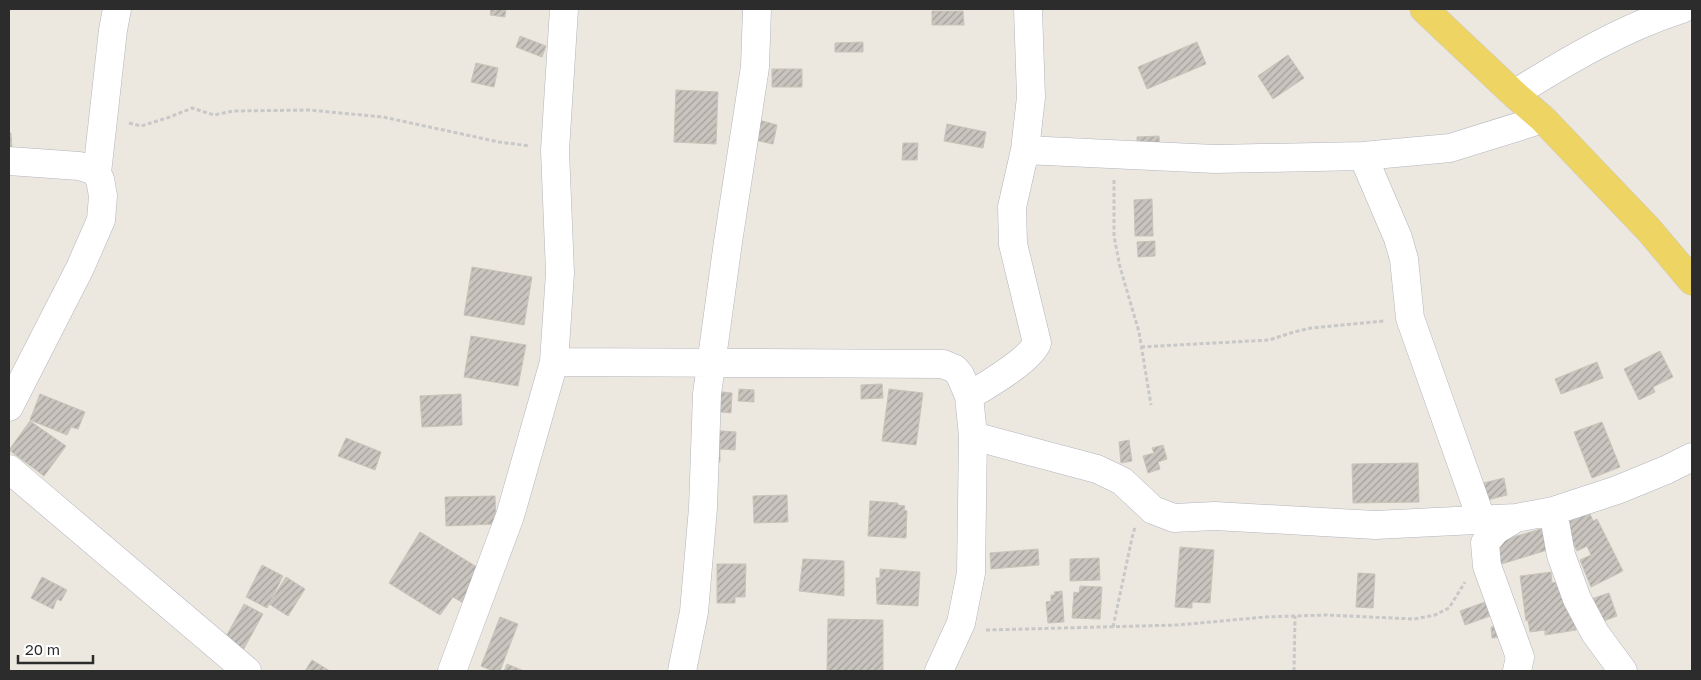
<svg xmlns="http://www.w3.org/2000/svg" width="1701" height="680" font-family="'Golos Text',sans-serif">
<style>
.building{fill:url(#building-hatch);stroke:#c9c4b8}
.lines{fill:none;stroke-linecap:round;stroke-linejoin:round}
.minor-casing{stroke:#b2b4bf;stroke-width:29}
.primary-casing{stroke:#c8c8c8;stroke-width:29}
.path{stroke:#c8c8c8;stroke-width:3;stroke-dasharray:4 2.5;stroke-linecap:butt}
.minor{stroke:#fff;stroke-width:28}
.primary{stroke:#eed463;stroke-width:28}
</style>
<defs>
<pattern id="building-hatch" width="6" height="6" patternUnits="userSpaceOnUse" patternTransform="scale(1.25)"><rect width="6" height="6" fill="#c9c4be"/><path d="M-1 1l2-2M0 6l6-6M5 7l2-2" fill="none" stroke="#a39f9b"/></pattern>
</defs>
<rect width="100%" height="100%" fill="#ede8df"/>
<path class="building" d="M491,9H506L505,17L490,15Z
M932,11H963L964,25H932Z
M520,36L546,46L542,57L516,47Z
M863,42V52H835V43Z
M1197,42L1206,64L1147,89L1138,67Z
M1288,55L1304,78L1273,99L1258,76Z
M476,63L498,68L494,87L471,82Z
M772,69H802V87H772Z
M676,90L718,92L716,144L674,142Z
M759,120L777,125L773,144L754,140Z
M947,124L986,132L983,148L944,141Z
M9,133H11L12,150H9Z
M1159,136L1160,151L1137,152V137Z
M903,143H918L917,160H902Z
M1152,199L1153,236H1135L1134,200Z
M1155,241V256L1138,257L1137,242Z
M472,267L532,277L524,325L464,315Z
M471,336L526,345L518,386L464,377Z
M1660,351L1673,377L1653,387L1655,392L1639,400L1624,369Z
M1597,362L1603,378L1561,394L1555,379Z
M882,384L883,398L861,399V385Z
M739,389L754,390V402L738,401Z
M889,389L923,393L916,445L882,441Z
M713,391L732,393L731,413L711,411Z
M40,394L85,412L78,429L71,427L67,435L30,420Z
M461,394L462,425L422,427L420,396Z
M30,421L66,446L44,476L9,450Z
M1602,422L1620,467L1592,478L1574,432Z
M709,430L736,432L735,450L720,449V462H707Z
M346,438L381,452L375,470L338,456Z
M1129,440L1132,461L1121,463L1119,442Z
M1163,445L1167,459L1158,462L1160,469L1148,473L1143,456L1154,453L1152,448Z
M1418,463L1419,502L1353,503L1352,464Z
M1504,478L1507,495L1479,502L1475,485Z
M787,495L788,522L754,523L753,496Z
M495,496L496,524L446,526L445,497Z
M870,501L898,503V505L905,506L904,510L907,511L906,538L868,536Z
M1589,512L1593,521L1597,519L1623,571L1591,587L1580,560L1591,555L1587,546L1577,551L1564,524Z
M1548,527L1554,548L1495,566L1489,544Z
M420,532L485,572L465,604L453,597L440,615L389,583Z
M1180,547L1214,550L1210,603L1192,602V608L1175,607Z
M1038,549L1039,565L991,569L990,553Z
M1099,558L1100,580L1070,581V559Z
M803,559L844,561V596L799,591Z
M717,564H746L745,597H735V603H717Z
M262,565L283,576L267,608L246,597Z
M880,569L920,572L918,606L877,604L876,578H880Z
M1551,572L1552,583L1562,581L1571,592L1576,630L1545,635V630L1530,632L1528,620L1526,621L1520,576Z
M1358,573L1375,574L1373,608L1356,607Z
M42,577L67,590L61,601L57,599L53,609L31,598Z
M286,577L305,589L288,616L269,604Z
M1080,586L1102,587L1100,619L1072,618L1074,592L1079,593Z
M1062,591L1064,622L1048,623L1046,602L1051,601V595H1055L1054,592Z
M1609,593L1617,616L1593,625L1585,601Z
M1488,601L1493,615L1465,625L1460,611Z
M244,604L263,614L242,652L223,642Z
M500,617L518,624L500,671H493L481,666Z
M828,619L883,620V671H827Z
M1502,625L1504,637L1492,638L1491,627Z
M312,660L330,671H305Z
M507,664L524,671H504Z"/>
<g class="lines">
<defs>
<path id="minor" d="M1514,94C1567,61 1622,28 1682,9
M1025,150L1215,159L1363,156L1450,148L1543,119
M1363,156L1398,238L1404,259L1410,318L1482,521
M9,161L79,166L93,170L100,179L103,196L101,220L80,268L9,407
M97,173L113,30L117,9
M554,362L943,364L955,369L960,375L969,396L973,436L971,573L961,623L939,671
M969,396C987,385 1029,361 1037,343L1013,244L1012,207L1025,150L1031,97L1028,9
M973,436L1097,469L1122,481L1153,510L1174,518L1215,516L1375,525L1516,518L1553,511L1617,490L1666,470L1692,457
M9,469L247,671
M1553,511L1561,555L1577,599L1595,633L1623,671
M1516,518L1496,530L1485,543L1487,566L1520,657L1517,671
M452,671L510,516L554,362L560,273L555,150L564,9
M682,671L694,612L703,508L707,394L728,242L755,67L757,9"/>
<path id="primary" d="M1424,9L1514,94L1543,119L1649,230L1692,281"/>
</defs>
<use href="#minor" class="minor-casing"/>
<use href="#primary" class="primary-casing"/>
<path class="path" d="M129,123L141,126L170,117L192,108L214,115L233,111L309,110L383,117L499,142L530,146
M1114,180V236L1120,267L1139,332L1151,405
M1141,347L1269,340L1294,332L1311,328L1384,321
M1113,627L1132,538L1135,527
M986,630L1178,625L1265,617L1326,615L1414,619L1435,615L1449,608L1465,582
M1294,671L1295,616"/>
<use href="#minor" class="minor"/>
<use href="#primary" class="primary"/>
</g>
<rect width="1701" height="680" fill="none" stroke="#2c2c2c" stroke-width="20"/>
<path d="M18 655v8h75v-8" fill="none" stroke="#2c2c2c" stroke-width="2.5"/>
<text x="25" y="655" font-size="15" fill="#2c2c2c" stroke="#ffffff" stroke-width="4" paint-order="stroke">20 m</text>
</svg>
